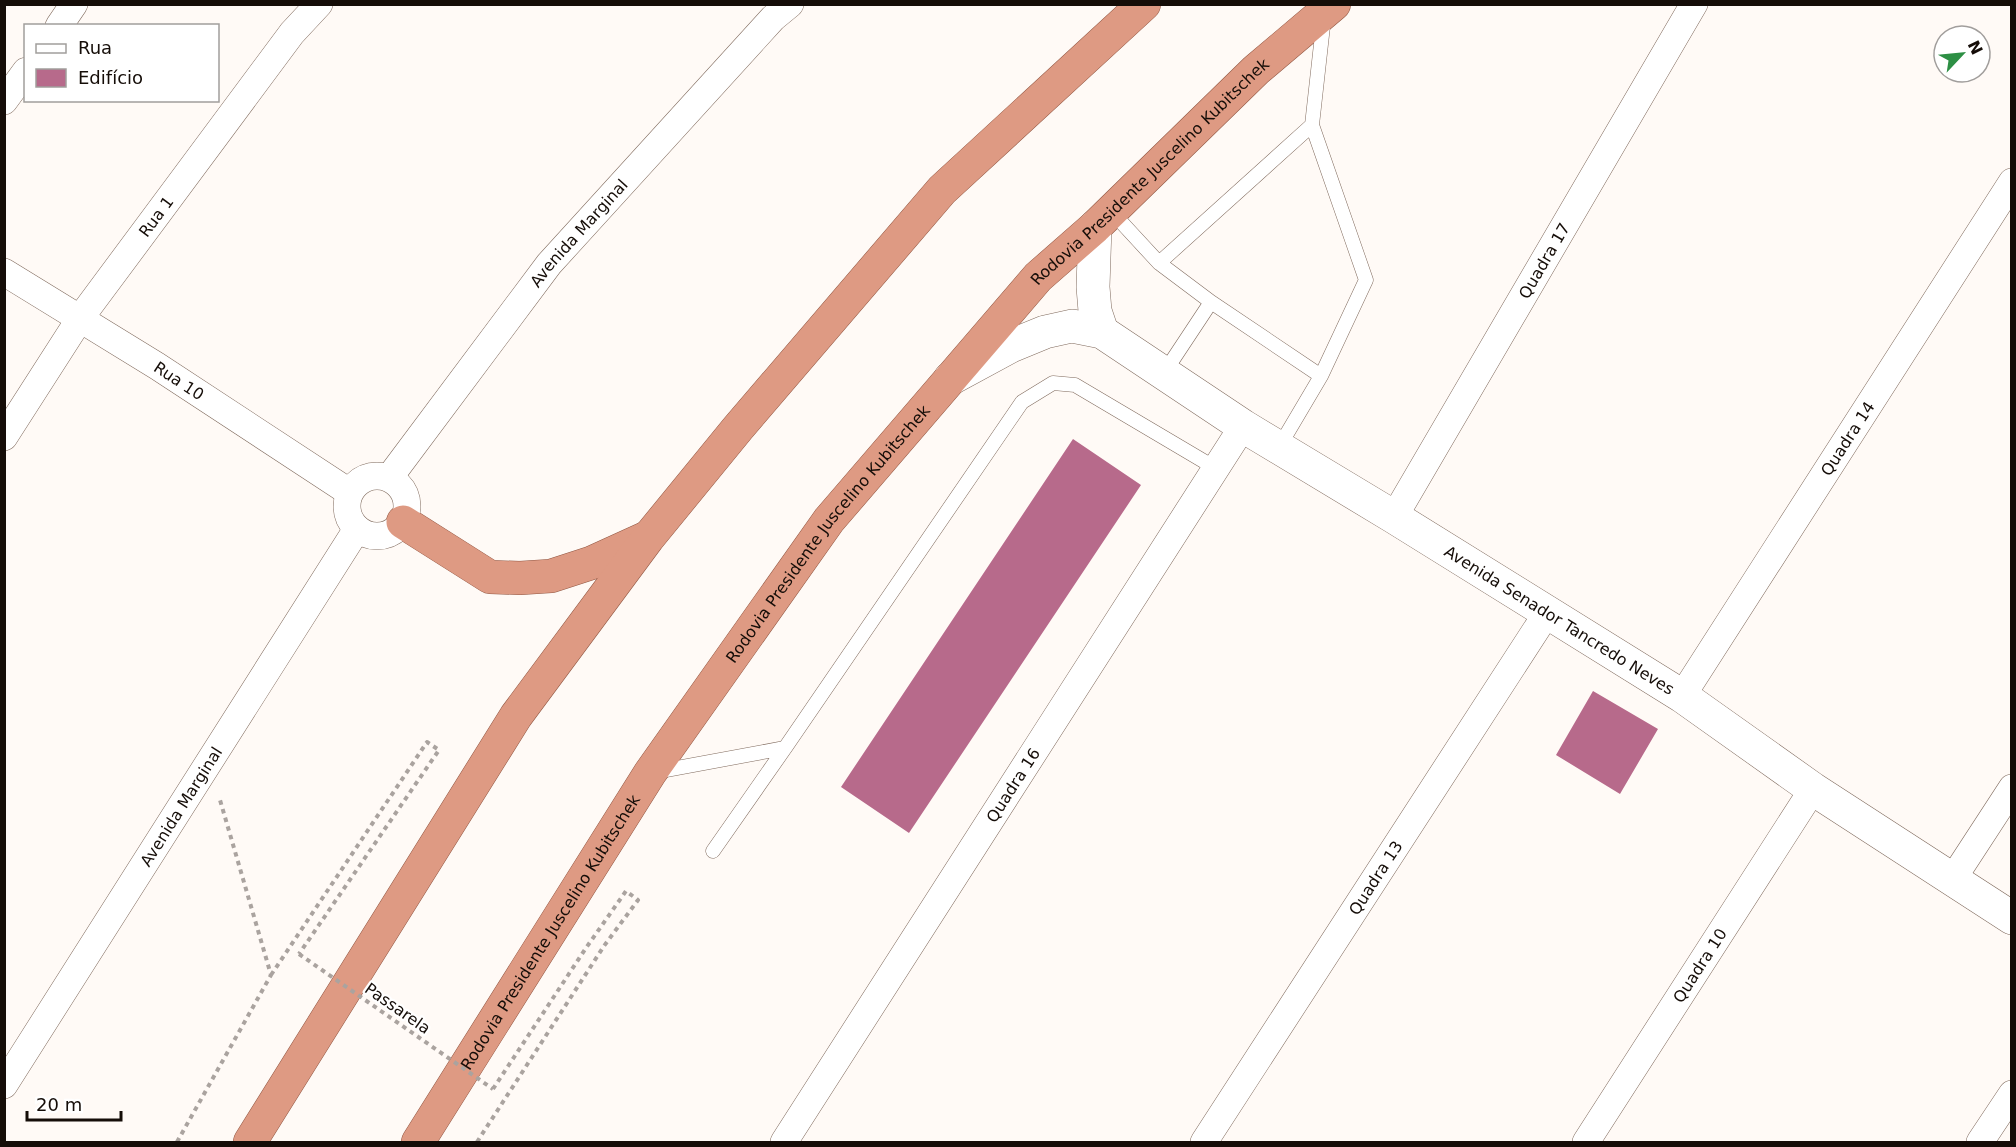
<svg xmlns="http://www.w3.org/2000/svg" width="2016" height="1147" font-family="'DejaVu Sans',sans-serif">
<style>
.building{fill:#b76a8b}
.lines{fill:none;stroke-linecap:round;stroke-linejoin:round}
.service-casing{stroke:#806b5e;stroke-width:15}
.minor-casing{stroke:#806b5e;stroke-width:28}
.tertiary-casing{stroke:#806b5e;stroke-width:34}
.trunk-casing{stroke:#925844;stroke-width:34}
.path{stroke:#aaa39f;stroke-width:4;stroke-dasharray:4.5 4.5;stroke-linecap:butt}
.service{stroke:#fff;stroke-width:14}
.minor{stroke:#fff;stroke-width:27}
.tertiary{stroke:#fff;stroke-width:33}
.trunk{stroke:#de9a83;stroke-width:33}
.path-bridge{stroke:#aaa39f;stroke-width:4;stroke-dasharray:4.5 4.5;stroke-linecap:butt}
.labels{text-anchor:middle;stroke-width:4.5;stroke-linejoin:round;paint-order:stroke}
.street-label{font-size:16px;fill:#150d08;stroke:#fff}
</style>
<rect width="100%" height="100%" fill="#fffaf6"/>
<path class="building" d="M1073,439L1141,485L909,833L841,787Z
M1593,691L1658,729L1620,794L1556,755Z"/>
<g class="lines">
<defs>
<path id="service" d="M1111,211L1159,263L1211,302
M1159,263L1312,125
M1164,373L1211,302L1321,376L1279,447
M1321,376L1366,280L1312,125L1324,17
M655,772L785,748L1022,402L1053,383L1075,385L1217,469
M713,851L785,748"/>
<g id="minor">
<path d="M59,26L74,4"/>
<path d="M4,101L26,71"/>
<path id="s1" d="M4,272L157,366L349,492"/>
<path id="s2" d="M4,437L81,317L292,33L319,4"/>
<circle cx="377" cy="506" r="30"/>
<path id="s3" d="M389,478L549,264L773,18L790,4"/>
<path id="s4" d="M1394,517L1694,4"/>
<path id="s5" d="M1682,696L2012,182"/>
<path d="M1952,880L2012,788"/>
<path id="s6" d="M4,1085L357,529"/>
<path id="s7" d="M784,1142L1243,426"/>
<path id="s8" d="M1204,1142L1547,613"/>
<path id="s9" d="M1586,1142L1813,789"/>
<path d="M1980,1142L2012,1094"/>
</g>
<g id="tertiary">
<path d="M1095,227L1093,287L1095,311L1102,332"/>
<path id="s10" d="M950,379L1011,346L1045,332L1072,326L1102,332L1243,426L1394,517L1682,696L1813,789L2012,918"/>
</g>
<g id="trunk">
<path d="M403,522L490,577L520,578L551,576L591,563L646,538"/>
<path d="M250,1142L516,716L648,538L738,428L942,190L1144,4"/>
<path id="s11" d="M418,1142L650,773L829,520L1038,277L1095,227L1256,70L1334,4"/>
</g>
</defs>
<use href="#service" class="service-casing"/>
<use href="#minor" class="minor-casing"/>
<use href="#tertiary" class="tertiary-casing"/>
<use href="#trunk" class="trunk-casing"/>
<path class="path" d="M271,975L427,742L439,750L299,954
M177,1142L271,975L220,800
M477,1142L604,946L638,900L626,891L586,948L493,1089"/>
<use href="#service" class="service"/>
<use href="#minor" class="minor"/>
<use href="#tertiary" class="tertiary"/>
<use href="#trunk" class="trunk"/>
<path class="path-bridge" d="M299,954L493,1089"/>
</g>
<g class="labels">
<g class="street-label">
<text dy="6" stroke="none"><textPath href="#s11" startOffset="1220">Rodovia Presidente Juscelino Kubitschek</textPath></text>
<text dy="6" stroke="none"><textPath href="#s2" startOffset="268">Rua 1</textPath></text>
<text dy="6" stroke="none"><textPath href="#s3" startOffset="310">Avenida Marginal</textPath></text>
<text dy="6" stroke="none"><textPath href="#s4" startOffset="297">Quadra 17</textPath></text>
<text dy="6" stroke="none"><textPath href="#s1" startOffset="206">Rua 10</textPath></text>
<text dy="6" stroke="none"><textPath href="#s5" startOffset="306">Quadra 14</textPath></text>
<text dy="6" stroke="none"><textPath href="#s11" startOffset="734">Rodovia Presidente Juscelino Kubitschek</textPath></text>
<text dy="6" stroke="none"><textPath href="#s10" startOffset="705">Avenida Senador Tancredo Neves</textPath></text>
<text dy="6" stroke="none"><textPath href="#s7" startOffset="424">Quadra 16</textPath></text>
<text dy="6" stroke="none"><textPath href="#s6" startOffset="330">Avenida Marginal</textPath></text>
<text dy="6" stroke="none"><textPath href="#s8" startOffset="315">Quadra 13</textPath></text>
<text dy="6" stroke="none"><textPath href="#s11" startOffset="248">Rodovia Presidente Juscelino Kubitschek</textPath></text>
<text dy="6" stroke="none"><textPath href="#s9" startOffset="210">Quadra 10</textPath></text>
<text transform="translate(398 1008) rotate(35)" y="6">Passarela</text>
</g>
</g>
<rect width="2016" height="1147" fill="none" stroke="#150d08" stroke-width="12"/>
<rect x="24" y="24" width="195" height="78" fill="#ffffff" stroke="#a19e9c" stroke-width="1.5"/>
<rect x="36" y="44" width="30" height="9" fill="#ffffff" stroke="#a19e9c" stroke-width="1.5"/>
<text x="78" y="54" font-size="18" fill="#150d08">Rua</text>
<rect x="36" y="69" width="30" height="18" fill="#b76a8b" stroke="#a19e9c" stroke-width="1.5"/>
<text x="78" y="84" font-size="18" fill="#150d08">Edifício</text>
<g transform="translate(1962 54) rotate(64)"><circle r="28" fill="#ffffff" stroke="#a19e9c" stroke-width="1.5"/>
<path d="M0-4.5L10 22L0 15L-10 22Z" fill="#2d8f44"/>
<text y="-9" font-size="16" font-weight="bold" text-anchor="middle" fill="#150d08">N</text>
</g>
<path d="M27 1111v9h94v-9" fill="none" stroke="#150d08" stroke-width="3"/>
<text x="36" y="1111" font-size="18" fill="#150d08" stroke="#ffffff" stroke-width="4.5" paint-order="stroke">20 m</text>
</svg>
